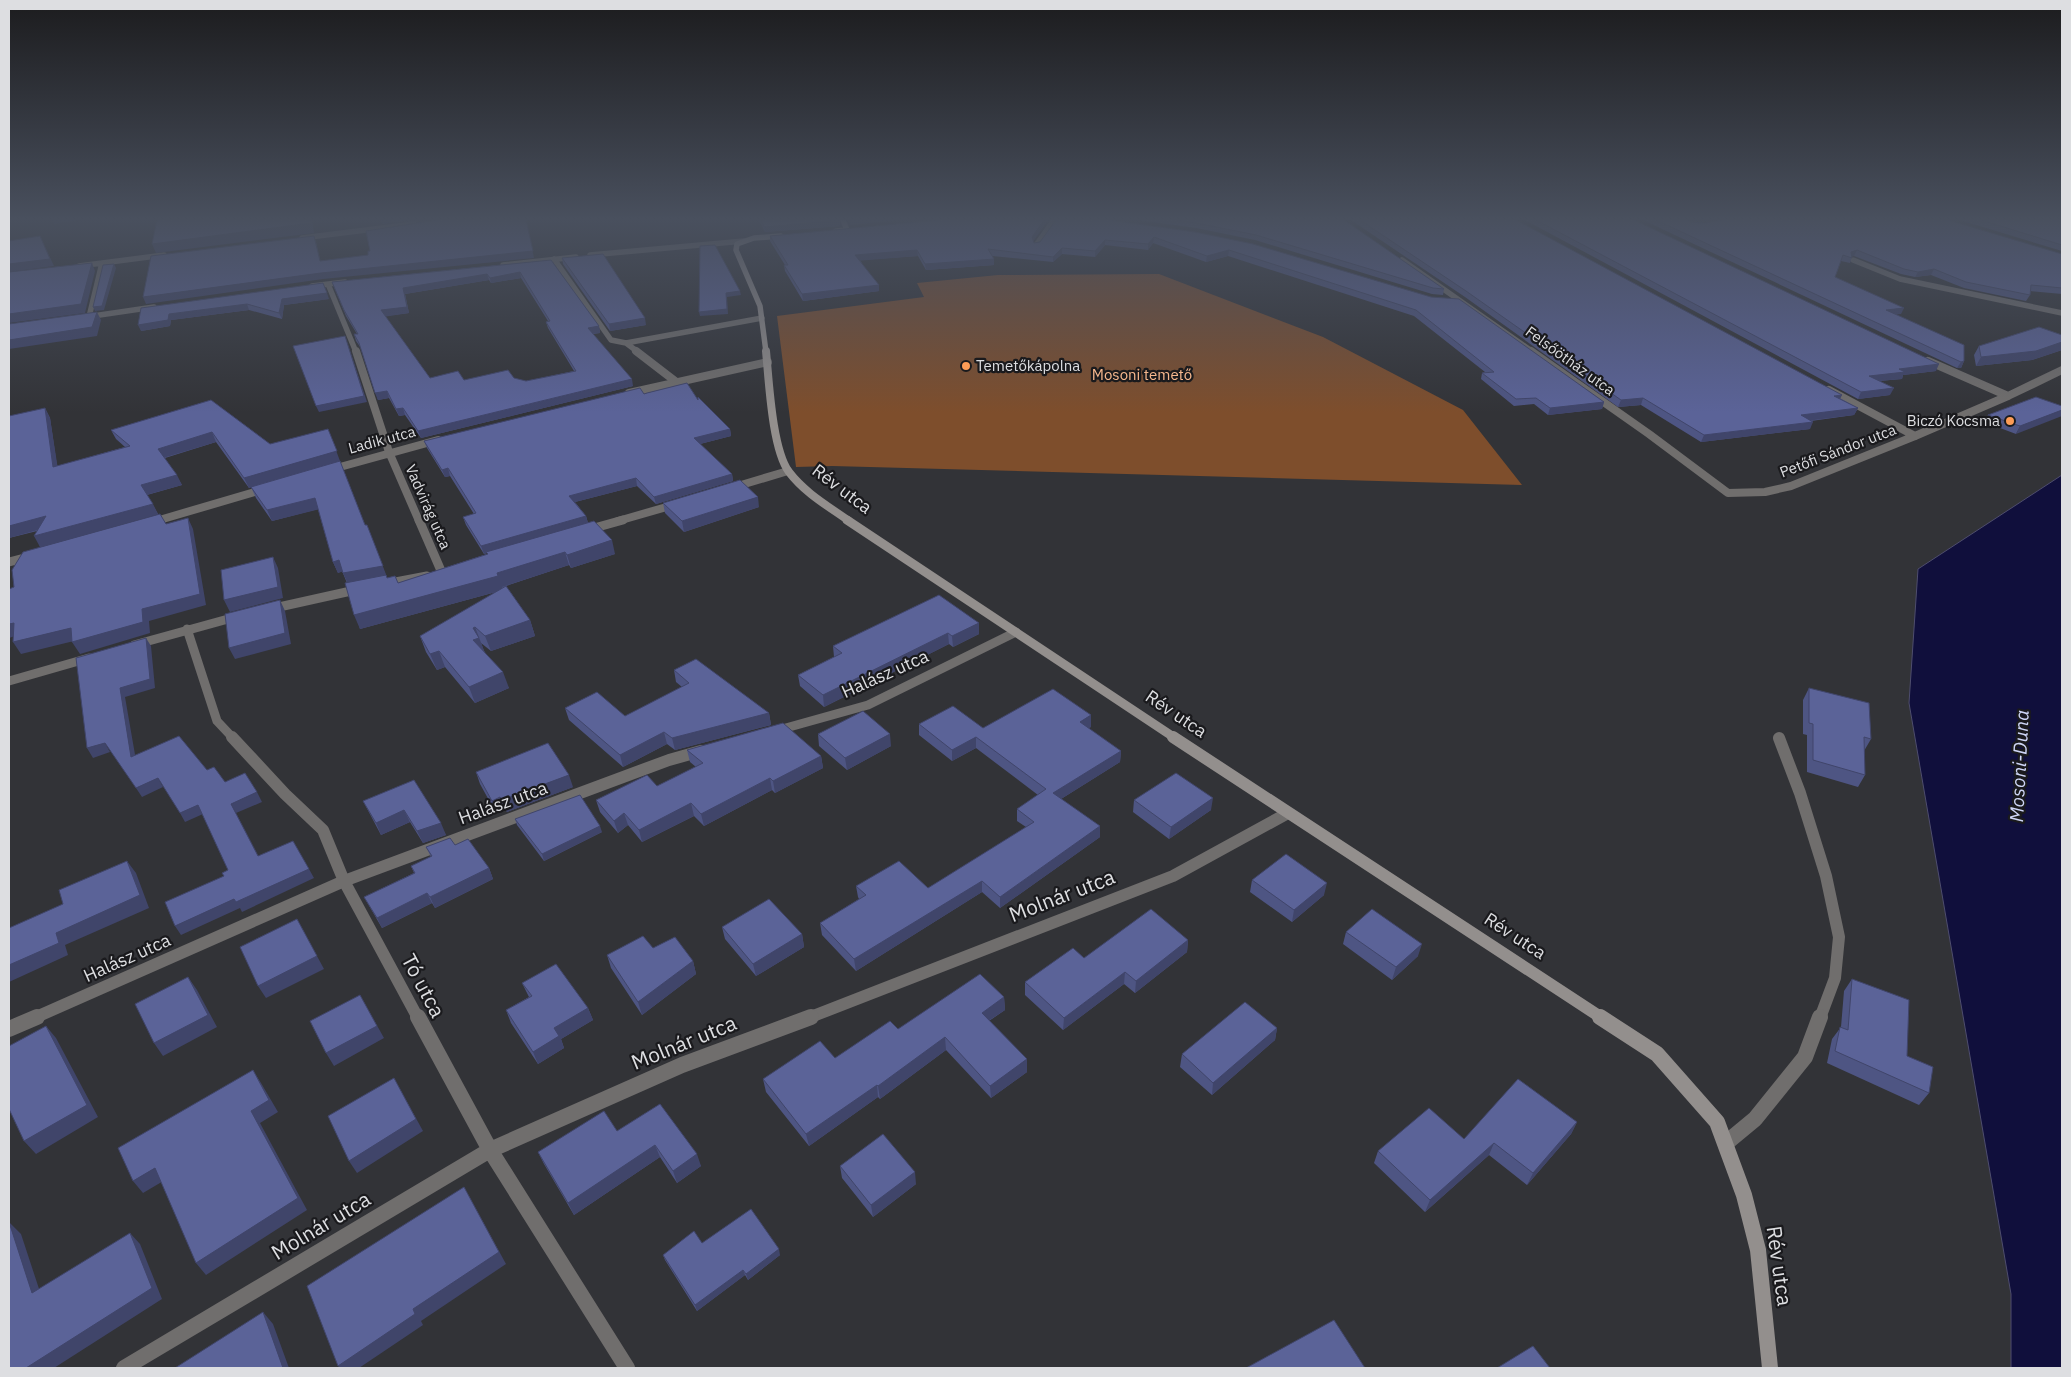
<svg xmlns="http://www.w3.org/2000/svg" width="2071" height="1377" font-family="'IBM Plex Sans',sans-serif">
<style>
.green{fill:#7e4e2c}
.water{fill:#100f3c;stroke:#4e4d6e}
.lines{fill:none;stroke-linecap:round;stroke-linejoin:round}
.minor-far4{stroke:#706e6d;stroke-width:5.5}
.minor-far3{stroke:#706e6d;stroke-width:8}
.minor-far2{stroke:#706e6d;stroke-width:9}
.minor-far1{stroke:#706e6d;stroke-width:12}
.minor{stroke:#706e6d;stroke-width:16}
.secondary-far4{stroke:#938f8d;stroke-width:5.5}
.secondary-far3{stroke:#938f8d;stroke-width:8}
.secondary-far2{stroke:#938f8d;stroke-width:9}
.secondary-far1{stroke:#938f8d;stroke-width:12}
.secondary{stroke:#938f8d;stroke-width:16}
.wall{fill:#4e5583;fill-rule:evenodd}
.shaded-wall{fill:#40456a}
.building{fill:#5b6398;stroke:#40456a;fill-rule:evenodd}
.poi-dot{fill:#fd9c56;stroke:#1a1a1d;stroke-width:2}
.labels{text-anchor:middle;stroke-width:4.5;stroke-linejoin:round;paint-order:stroke}
.far-street-label{font-size:15px;fill:#dddee1;stroke:#1a1a1d}
.far-poi-label{font-size:15px;fill:#dddee1;stroke:#1a1a1d;text-anchor:start}
.far-park-label{font-size:15px;fill:#f7b88e;stroke:#1a1a1d}
.street-label{font-size:18px;fill:#dddee1;stroke:#1a1a1d}
.water-label{font-size:19px;font-style:italic;fill:#ced5f6;stroke:#1a1a1d}
.near-street-label{font-size:21px;fill:#dddee1;stroke:#1a1a1d}
</style>
<rect width="100%" height="100%" fill="#323337"/>
<path class="green" d="M1159,274L1323,337L1463,410L1522,485L832,466L796,467L777,316L924,297L917,283L998,275Z"/>
<path class="water" d="M2062,475V1368H2011V1294L1909,703L1918,569Z"/>
<g class="lines">
<path class="minor-far4" d="M302,238L414,224
M1036,245L1054,220
M590,255L744,241
M554,259L611,340L626,343L762,318
M1402,260L1533,352
M1853,260L1900,279L2062,313
M503,265L576,257
M79,266L164,255
M328,284L356,352
M312,286L345,282
M86,317L154,307
M89,317L102,263
M626,343L638,352"/>
<path class="minor-far3" d="M356,351L389,452L419,521
M636,351L675,381
M1531,351L1649,434L1728,493L1765,492L1791,486L1915,436L2008,396L2062,370
M1928,361L2008,396
M1829,390L1915,436
M629,393L768,362
M329,470L438,440
M731,488L788,471
M156,521L265,489
M618,521L677,504"/>
<path class="minor-far2" d="M419,520L442,573
M149,523L160,520
M587,530L623,520
M9,562L32,556
M385,584L427,576
M270,609L360,589
M187,629L217,721L233,738
M134,645L239,616
M9,681L89,658
M775,731L868,705L1016,632"/>
<path class="minor-far1" d="M232,737L285,794L323,830L344,881L418,1018
M1779,738L1800,793L1826,876L1839,937L1835,978L1820,1018
M34,1018L344,881L669,760L701,751
M808,1018L1173,876L1288,813"/>
<path class="minor" d="M418,1017L490,1150L627,1368
M9,1029L37,1017
M1726,1143L1755,1119L1805,1057L1820,1017
M124,1368L490,1150L682,1065L811,1017"/>
<path class="secondary-far4" d="M836,231L847,230L843,220
M766,352L760,306L736,250L737,244L754,238L781,236"/>
<path class="secondary-far3" d="M766,351C769,381 772,449 789,472C805,493 828,506 849,521"/>
<path class="secondary-far2" d="M847,520L1175,738"/>
<path class="secondary-far1" d="M1173,737L1602,1018"/>
<path class="secondary" d="M1600,1017L1657,1054L1717,1122L1744,1195L1758,1250L1770,1368"/>
</g>
<path class="wall" d="M759,220H840V226L765,232Z
M939,220H1048L1033,241L1034,243L1109,220L1431,297L1604,402L1602,409L1548,415L1534,404L1514,406L1481,379L1482,373L1485,372L1414,316L1228,256L1206,262L1153,243L1148,250L1105,245L1095,257L1062,254L1053,262L992,256L994,265L926,270L918,256L860,260L879,291L803,301L785,271L784,265H785L770,241V236Z
M1138,220H1344L1444,289L1443,295L1432,294L1255,240L1196,228Z
M1351,220H1516L1858,408L1854,415L1811,421L1810,429L1701,442L1641,405L1618,407L1465,297Z
M1525,220H1634L1936,371L1903,375L1902,379L1879,381L1890,395L1858,399Z
M1643,220H1687L1691,222L2062,254V294L2030,291V295L2026,301L1964,288L1931,275L1915,277L1901,274L1854,256H1852L1850,263L1841,261L1835,277L1901,314H1896L1964,361L1961,368H1957Z
M1960,220H2062V251Z
M562,258L646,325L610,331L563,264Z
M551,260L599,326L600,333L593,334L633,386L421,438L405,415L399,416L389,398L378,400L361,348L356,341L354,334H357L346,316L332,282ZM521,278L548,321L546,322L548,328L574,371L526,381L514,378L464,380L430,378L385,316L409,313L405,294L489,280L491,283Z
M329,299L284,305L282,319L249,310L171,320L170,326L141,331V308Z
M2062,335V350L2032,360L1976,366L1974,355L1979,346Z
M644,394L698,400L730,429L731,436L700,444L732,474L733,481L656,504L637,486L575,502L586,516L588,523L615,554L571,568L569,565L506,586L530,620L535,636L491,651L481,643L484,651L509,688L475,703L445,667L437,670L426,652L420,636L496,592L360,629L347,583L342,571L338,573L333,562L318,509L272,521L256,498L251,487L249,488L216,442L165,458L182,485L147,495L158,514L40,547L37,531L9,538L45,408L50,418L57,466L125,447L116,439L111,430L211,400L270,444L340,461L251,487L340,461L365,525L387,578L395,576L398,583L487,554V553L484,554L466,525L463,517L474,514L450,476L445,477L427,448L424,441Z
M2036,397L2016,434L1984,422L1988,415Z
M663,503L759,507L684,532L665,513Z
M939,595L979,634L953,647L949,644L824,707L800,686L798,675L834,657L833,646Z
M674,670L769,713L771,725L675,750L667,744L623,767L569,720L565,708L625,716L682,687L676,682Z
M1809,688L1871,739L1864,751L1865,775L1858,787L1807,772V735L1803,734V700Z
M919,724L983,728L1091,727L1088,728L1121,751L1120,762L1061,799L1100,826V837L1000,908L982,892L856,971L822,935L820,923L859,899L858,897L856,886L928,888L1026,827L1017,821V809L1038,795L976,748L952,761L919,735Z
M818,734L891,746L847,770L819,746Z
M687,750L821,756L823,768L775,793L772,790L704,826L694,816L642,842L628,825L618,833L600,812L596,800L657,786L696,767L690,762Z
M476,772L573,787L507,812L505,809L496,813L480,784Z
M414,780L446,835L423,843L410,822L381,835L363,801Z
M1134,800L1211,810L1169,839L1133,812Z
M515,819L602,832L544,861L517,825Z
M455,845L489,868L493,879L435,908L432,903L382,928L364,897L414,873L411,866L431,857L426,847Z
M1252,880L1324,895L1292,922L1250,892Z
M722,927L802,934L804,947L756,976L725,939Z
M1346,932L1418,956L1392,980L1343,944Z
M1188,940L1187,952L1135,993L1124,984L1063,1030L1025,995V982L1084,958Z
M653,948L693,961L696,974L642,1015L611,968L607,955Z
M1852,979L1907,1056L1929,1093L1919,1105L1827,1063L1832,1039L1841,1027L1844,991Z
M522,983L588,1008L593,1020L561,1039L564,1048L538,1064L511,1023L506,1010L529,997Z
M1004,997L1005,1010L989,1021L1027,1072L991,1098L946,1050L880,1099L878,1097L809,1146L766,1092L763,1079L835,1058L898,1029Z
M1277,1028L1275,1040L1212,1095L1180,1067L1182,1054Z
M660,1104L701,1166L677,1183L660,1157L574,1215L544,1164L538,1152L617,1131Z
M1577,1122L1571,1134L1527,1185L1489,1155L1425,1212L1374,1163L1378,1151Z
M840,1166L916,1184L873,1217L842,1178Z
M702,1243L780,1255L748,1280L745,1275L697,1311L665,1260L663,1255Z"/>
<path class="shaded-wall" d="M52,220H78L54,224Z
M310,220H312L314,233L156,253L152,244Z
M381,220H411L382,224Z
M526,220L534,258L323,279L146,304L143,297L321,273Z
M840,220V226L765,232L764,227Z
M850,220H899L850,225Z
M1044,220H1048L1032,243V237Z
M40,236L54,266L9,272V264Z
M314,236L316,242L322,267L320,261Z
M1154,237L1153,243L1148,250V244Z
M1105,240V245L1095,257V251Z
M1062,248V254L1053,262V257Z
M917,250L918,256L856,261L855,255Z
M1229,250L1228,256L1206,262L1207,256Z
M1857,250L1854,256L1851,257V252Z
M994,259V265L926,270L925,264Z
M92,263L95,271L85,313L9,323V314Z
M114,264L116,268L104,310L95,311L93,307Z
M1934,269L1931,275L1915,277L1918,272Z
M520,272L521,278L491,283L490,278Z
M487,274L489,280L405,294L409,313L383,317L381,310L403,288Z
M879,285V291L803,301L802,294Z
M740,291L741,295L727,297L728,314L700,316L699,312L726,293Z
M327,293L329,299L284,305L282,319L279,313L282,299Z
M247,304L249,310L171,320L170,326L141,331L138,325L169,314Z
M1904,308L1901,314L1883,316L1886,310Z
M97,312L101,320L97,336L9,349V340Z
M645,318L646,325L610,331L609,324Z
M599,326L600,333L589,334L588,328Z
M345,336L367,402L319,412L316,406Z
M2062,342V350L2032,360L1976,366L1981,357Z
M1964,361L1961,368H1957L1961,362Z
M1939,364L1936,371L1903,375L1902,379L1866,382L1869,376L1899,369Z
M632,379L633,386L421,438L418,431Z
M1894,388L1890,395L1858,399L1861,392Z
M387,391L389,398L378,400L375,393Z
M1842,395L1839,401L1834,396Z
M1643,398L1641,405L1618,407L1621,400Z
M1604,402L1602,409L1548,415L1550,408Z
M45,408L50,418L59,476L53,467Z
M403,408L405,415L399,416L396,409Z
M1858,408L1854,415L1798,422L1801,415Z
M2062,410V416L2016,434L2020,426Z
M1813,422L1810,429L1701,442L1704,435Z
M328,429L340,461L249,488L244,478Z
M730,429L731,436L696,445L694,438Z
M212,432L216,442L163,458L158,449Z
M448,468L450,476L445,477L442,470Z
M732,474L733,481L656,504L654,497Z
M177,475L182,485L146,495L141,485Z
M636,478L637,486L571,503L569,496Z
M758,497L759,507L684,532L682,521Z
M315,498L320,509L272,521L267,510Z
M153,504L158,514L40,547L34,536Z
M46,516L52,526L9,538V526Z
M586,516L588,523L484,554L481,546Z
M188,518L193,529L206,605L149,621L150,633L80,654L72,642L142,609Z
M367,525L387,577L348,584L343,573Z
M612,540L615,554L571,568L567,555Z
M565,552L569,565L502,587L503,590L360,629L354,615L497,573Z
M273,557L278,568L283,598L230,612L224,600Z
M339,560L344,571L338,573L333,562Z
M280,600L285,611L291,644L235,659L229,648Z
M530,620L535,636L491,651L485,636Z
M14,623L21,634L9,638V624Z
M979,623V634L953,647L952,636Z
M475,627L485,653L473,640V628Z
M71,628L78,640L21,654L13,642Z
M948,633L949,644L824,707L823,695Z
M146,638L151,646L155,688L125,697L137,766L131,757L120,688Z
M439,651L445,667L437,670L430,654Z
M503,672L509,688L475,703L469,687Z
M769,713L771,725L675,750L672,738Z
M1091,715V727L1079,733L1080,722Z
M664,732L667,744L623,767L620,755Z
M890,734L891,746L847,770L845,758Z
M976,737V748L952,761V750Z
M105,743L110,752L93,758L87,748Z
M1121,751L1120,762L1053,804V793Z
M821,756L823,768L775,793L773,781Z
M569,775L573,787L507,812L502,800Z
M158,778L163,787L142,797L136,788Z
M770,778L772,790L704,826L701,814Z
M257,792L262,802L236,813L264,866L231,804Z
M500,797L505,809L496,813L492,801Z
M1213,798L1211,810L1169,839L1171,827Z
M691,803L694,816L642,842L639,830Z
M198,805L203,814L185,822L180,813Z
M404,810L410,822L381,835L376,823Z
M624,813L628,825L618,833L614,821Z
M441,823L446,835L423,843L417,831Z
M600,826L602,832L544,861L542,854Z
M1100,826V837L1000,908V897Z
M127,861L136,873L149,908L65,945L68,955L9,982V965L56,933Z
M489,868L493,879L435,908L430,897Z
M309,869L314,878L242,912L240,908L181,935L175,926L234,899Z
M982,881V892L856,971L854,959Z
M1327,883L1324,895L1292,922L1294,910Z
M427,893L432,903L382,928L377,918Z
M297,919L324,969L266,998L258,986Z
M802,934L804,947L756,976L753,964Z
M1188,940L1187,952L1135,993L1136,981Z
M1422,944L1418,956L1392,980L1396,967Z
M693,961L696,974L642,1015L638,1002Z
M1125,972L1124,984L1063,1030L1064,1018Z
M188,977L197,990L217,1027L163,1056L154,1043Z
M360,995L384,1038L334,1066L326,1053Z
M1004,997L1005,1010L982,1025V1013Z
M588,1008L593,1020L561,1039L564,1048L538,1064L533,1052L554,1028Z
M46,1026L56,1038L98,1117L36,1154L24,1141Z
M1277,1028L1275,1040L1212,1095L1213,1083Z
M945,1037L946,1050L880,1099L878,1086Z
M1027,1059V1072L991,1098L990,1086Z
M253,1070L261,1083L278,1112L260,1123L307,1210L206,1275L196,1263Z
M877,1085L878,1097L809,1146L806,1134Z
M401,1091L423,1131L357,1173L349,1161Z
M1577,1122L1571,1134L1527,1185L1533,1173Z
M1494,1143L1489,1155L1425,1212L1430,1200Z
M655,1145L660,1157L574,1215L568,1203Z
M697,1154L701,1166L677,1183L673,1171Z
M155,1168L165,1180L143,1193L133,1181Z
M915,1172L916,1184L873,1217L871,1205Z
M464,1187L506,1264L421,1321L423,1325L359,1368H340L338,1366L413,1309Z
M9,1222L21,1234L44,1304L32,1293Z
M130,1233L140,1244L162,1299L54,1368H26Z
M779,1249L780,1255L748,1280L746,1274Z
M743,1270L745,1275L697,1311L695,1305Z
M263,1312L273,1324L289,1368H283Z"/>
<path class="building" d="M157,220H310L311,223L152,244Z
M437,220H526L533,251L321,273L143,297L151,256L314,236L320,261L368,255V251H370L366,231Z
M761,220H840L764,227Z
M939,220H1044L1032,237L1034,243L1040,242L1056,220H1109L1195,232L1253,244L1431,297L1459,299L1604,402L1550,408L1536,398L1516,399L1482,373L1494,372L1416,310L1229,250L1207,256L1154,237L1148,244L1105,240L1095,251L1062,248L1053,257L988,249L994,259L925,264L917,250L855,255L879,285L802,294L784,265H788L770,236Z
M1177,220H1344L1444,289L1433,288L1256,235L1196,223Z
M1360,220H1516L1842,395L1834,396L1858,408L1801,415L1813,422L1704,435L1643,398L1621,400L1466,291Z
M1536,220H1634L1939,364L1899,369L1905,372L1869,376L1894,388L1861,392Z
M1656,220H1687L1691,222L1705,223L1722,220H1948L2062,254V288L2031,285L2030,295L1966,282L1934,269L1918,272L1904,269L1857,250L1851,252L1852,258L1843,255L1835,277L1904,308L1886,310L1964,345V361L1961,362Z
M1981,220H2062V245Z
M40,236L50,259L9,264V241Z
M715,245L740,291L726,293L727,309L699,312L700,246Z
M603,254L645,318L609,324L562,258Z
M551,260L599,326L588,328L632,379L418,431L403,408L396,409L387,391L375,393L359,343L354,334H358L344,310L332,282ZM520,272L550,321L546,322L576,371L526,381L514,378L508,370L464,380L458,371L430,378L381,310L407,307L403,288L487,274L490,278Z
M92,263L81,304L9,314V272Z
M114,264L102,306L93,307L103,265Z
M323,283L327,293L282,299L279,313L247,304L169,314L168,320L138,325L141,308Z
M97,312L92,327L9,340V324Z
M2039,327L2062,335V342L2036,351L1981,357L1979,346Z
M345,336L364,396L316,406L293,346Z
M687,383L698,400V397L730,429L694,438L732,474L654,497L636,478L569,496L586,516L481,546L463,517L476,513L448,468L442,470L424,441L640,388L644,394L647,393Z
M2036,397L2062,406V410L2020,426L1988,415Z
M211,400L270,444L328,429L337,451L244,478L212,432L158,449L177,475L141,485L153,504L34,536L46,516L9,526V416L45,408L53,467L130,446L111,430Z
M340,461L365,525H367L383,566L343,573L339,560L333,562L315,498L267,510L251,487Z
M740,480L758,497L682,521L663,503Z
M160,514L166,524L188,518L200,594L142,609L143,622L72,642L71,628L13,642L14,623L9,624V589L14,587L12,570L23,552Z
M594,521L612,540L567,555L565,552L497,573L498,576L354,615L345,583L386,575L387,578L395,576L398,583L488,554L486,552Z
M273,557L278,587L224,600L221,570Z
M506,586L530,620L485,636L475,627L473,628L479,638L473,640L503,672L469,687L439,651L430,654L420,636Z
M939,595L979,623L952,636L948,633L823,695L798,675L842,653L833,646Z
M280,600L285,633L229,648L225,614Z
M146,638L150,679L120,688L131,757L179,736L207,770L214,767L225,782L245,773L257,792L231,804L258,856L293,841L309,869L236,902L234,899L175,926L165,902L224,876L222,873L228,870L198,805L180,813L158,778L136,788L105,743L87,748L76,658Z
M696,659L769,713L672,738L664,732L620,755L565,708L597,692L625,716L689,683L674,670Z
M1809,688L1869,703L1871,739L1864,737L1865,775L1813,760V724L1809,723Z
M1053,689L1091,715L1080,722L1121,751L1053,793L1100,826L1000,897L982,881L854,959L820,923L866,895L856,886L899,861L928,888L1034,822L1017,809L1046,789L976,737L952,750L919,724L953,706L983,728Z
M863,711L890,734L845,758L818,734Z
M783,723L821,756L773,781L770,778L701,814L691,803L639,830L624,813L614,821L596,800L647,775L657,786L703,763L687,750Z
M548,743L569,775L502,800L500,797L492,801L476,772Z
M1176,773L1213,798L1171,827L1134,800Z
M414,780L441,823L417,831L404,810L376,823L363,801Z
M580,795L600,826L542,854L515,819Z
M450,838L455,845L468,839L489,868L430,897L427,893L377,918L364,897L415,873L411,866L432,856L426,847Z
M1286,854L1327,883L1294,910L1252,880Z
M127,861L140,895L56,933L59,943L9,965V928L63,904L59,890Z
M769,899L802,934L753,964L722,927Z
M1151,909L1188,940L1136,981L1125,972L1064,1018L1025,982L1073,948L1084,958Z
M1372,909L1422,944L1396,967L1346,932Z
M297,919L317,956L258,986L240,947Z
M643,936L653,948L675,937L693,961L638,1002L607,955Z
M556,964L588,1008L554,1028L559,1036L533,1052L506,1010L532,996L522,983Z
M980,974L1004,997L982,1013L1027,1059L990,1086L945,1037L878,1086L877,1085L806,1134L763,1079L820,1041L835,1058L890,1021L898,1029Z
M188,977L208,1015L154,1043L135,1004Z
M1852,979L1909,1000L1907,1056L1933,1067L1929,1093L1835,1051L1840,1027L1848,1030Z
M360,995L377,1026L326,1053L310,1021Z
M1245,1002L1277,1028L1213,1083L1182,1054Z
M46,1026L87,1105L24,1141L9,1109V1046Z
M253,1070L269,1100L251,1111L298,1198L196,1263L155,1168L133,1181L118,1148Z
M394,1078L416,1119L349,1161L328,1116Z
M1518,1079L1577,1122L1533,1173L1494,1143L1430,1200L1378,1151L1429,1108L1464,1139Z
M660,1104L697,1154L673,1171L655,1145L568,1203L538,1152L604,1111L617,1131Z
M883,1134L915,1172L871,1205L840,1166Z
M464,1187L499,1252L413,1309L415,1314L338,1366L307,1286Z
M751,1209L779,1249L746,1274L743,1270L695,1305L663,1255L694,1231L702,1243Z
M9,1222L32,1293L130,1233L152,1288L26,1368H9Z
M263,1312L283,1368H175Z
M1334,1320L1365,1368H1246Z
M1533,1346L1550,1368H1497Z"/>
<linearGradient id="sky" x2="0" y2="1"><stop stop-color="#1c1c1e"/><stop offset="0.53" stop-color="#49505e"/><stop offset="1" stop-color="#49505e" stop-opacity="0"/></linearGradient>
<rect width="2071" height="413" fill="url(#sky)"/>
<g class="poi-dot">
<circle cx="966" cy="366" r="5"/>
<circle cx="2010" cy="421" r="5"/>
</g>
<g class="labels">
<g class="far-street-label">
<text transform="translate(1570 361) rotate(36)" y="5">Felsőötház utca</text>
<text transform="translate(382 440) rotate(-15)" y="5">Ladik utca</text>
<text transform="translate(1838 451) rotate(-21)" y="5">Petőfi Sándor utca</text>
<text transform="translate(428 507) rotate(66)" y="5">Vadvirág utca</text>
</g>
<g class="far-poi-label">
<text x="976" y="371">Temetőkápolna</text>
<text x="2000" y="426" text-anchor="end">Biczó Kocsma</text>
</g>
<g class="far-park-label">
<text x="1142" y="380">Mosoni temető</text>
</g>
<g class="street-label">
<text transform="translate(842 489) rotate(37)" y="6">Rév utca</text>
<text transform="translate(885 674) rotate(-24)" y="6">Halász utca</text>
<text transform="translate(1176 714) rotate(34)" y="6">Rév utca</text>
<text transform="translate(503 803) rotate(-20)" y="6">Halász utca</text>
<text transform="translate(1515 936) rotate(33)" y="6">Rév utca</text>
<text transform="translate(127 958) rotate(-24)" y="6">Halász utca</text>
</g>
<g class="water-label">
<text transform="translate(2019 766) rotate(-87)" y="7">Mosoni-Duna</text>
</g>
<g class="near-street-label">
<text transform="translate(1062 896) rotate(-21)" y="7">Molnár utca</text>
<text transform="translate(423 986) rotate(62)" y="7">Tó utca</text>
<text transform="translate(684 1043) rotate(-22)" y="7">Molnár utca</text>
<text transform="translate(321 1226) rotate(-31)" y="7">Molnár utca</text>
<text transform="translate(1779 1266) rotate(82)" y="7">Rév utca</text>
</g>
</g>
<rect width="2071" height="1377" fill="none" stroke="#dddee1" stroke-width="20"/>
</svg>
